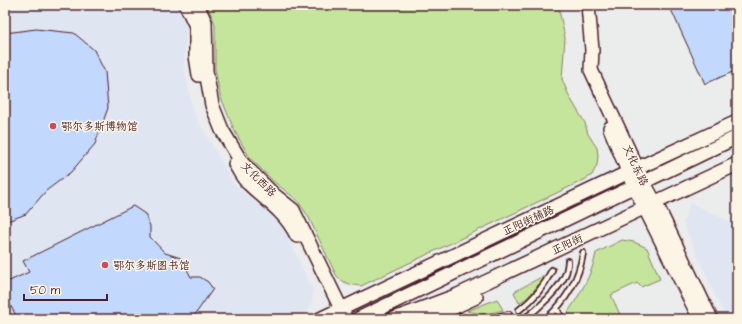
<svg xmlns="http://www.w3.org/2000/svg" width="742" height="324" font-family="'Architects Daughter','LXGW WenKai TC',sans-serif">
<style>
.built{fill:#dfe6f1}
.green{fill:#c5e49c;stroke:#888264}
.building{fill:#c2d8fc;stroke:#4a1f2b}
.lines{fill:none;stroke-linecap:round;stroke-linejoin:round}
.lane-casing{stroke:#4a1f2b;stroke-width:8}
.secondary-casing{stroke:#4a1f2b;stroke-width:16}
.lane{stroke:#fcf5e5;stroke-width:4.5}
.secondary{stroke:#fcf5e5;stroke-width:13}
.poi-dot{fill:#d1495b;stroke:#fcf5e5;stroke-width:1.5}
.labels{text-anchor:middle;stroke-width:3;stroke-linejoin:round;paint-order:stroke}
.poi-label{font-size:11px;fill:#4a1f2b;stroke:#fcf5e5;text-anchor:start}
.street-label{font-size:11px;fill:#4a1f2b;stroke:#fcf5e5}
</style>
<rect width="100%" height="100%" fill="#ebecec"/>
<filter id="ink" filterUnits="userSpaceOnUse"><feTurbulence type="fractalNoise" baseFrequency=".025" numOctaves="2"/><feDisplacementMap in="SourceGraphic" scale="8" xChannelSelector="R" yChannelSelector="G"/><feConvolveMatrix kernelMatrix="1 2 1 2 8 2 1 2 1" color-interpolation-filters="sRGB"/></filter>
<g filter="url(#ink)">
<path class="built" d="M5,5H177L187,27L184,66L193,111L234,184L254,201L280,219L313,291L312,301L302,319H5Z
M690,203L737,225V319H726L683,223Z"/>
<path class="green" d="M207,5H558L565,38L562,79L569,96L585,123L588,134L597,148L598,156L597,165L592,175L584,180L361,286C351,285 342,283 336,275L308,216L297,200L273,181L250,158L234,130L220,95L215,69V24Z
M622,240L634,242L647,248L660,279L641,287L637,283L611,295L622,319H570L568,312C580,294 592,275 596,253Z
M543,276C537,288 531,296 519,303L514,292Z
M497,299L503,310C490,314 479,314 467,311Z"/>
<path class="building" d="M669,5H737V70L705,84Z
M36,29L74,33L94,50L105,72L108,108L95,144L71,172L46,191L26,214L5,222V33Z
M133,206L145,214L150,226V237L165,253L181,258L191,277H200L208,282L213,289L192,319H32L28,315L18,319L5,296V283L29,272L23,261Z
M733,243L737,245V291L734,278Z"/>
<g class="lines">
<defs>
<path id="lane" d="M557,309L562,319
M519,310C534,299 544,287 552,270
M457,316L470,319
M480,319L497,317L509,314
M524,319C538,309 560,289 566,273C567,269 568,264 568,261
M546,319C566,301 579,279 583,253"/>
<path id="secondary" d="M186,5L196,26V56L199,75
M197,5L205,22L206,71L212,105L222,130L242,163L273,194L293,210L346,319
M588,5L592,50L591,70L643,181L659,210L711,319
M610,128L634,186L700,319
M235,164C239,170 242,177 247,182C266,201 285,211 297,236
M320,319L629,172L737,122
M358,319L737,137
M394,319L458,295L737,164
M428,319L476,297"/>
</defs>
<use href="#lane" class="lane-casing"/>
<use href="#secondary" class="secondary-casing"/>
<use href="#lane" class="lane"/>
<use href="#secondary" class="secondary"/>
</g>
</g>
<g class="poi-dot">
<circle cx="53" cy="126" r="4"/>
<circle cx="105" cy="265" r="4"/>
</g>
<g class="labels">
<g class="poi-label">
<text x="61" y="130">鄂尔多斯博物馆</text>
<text x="113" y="269">鄂尔多斯图书馆</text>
</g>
<g class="street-label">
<text transform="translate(636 165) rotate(65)" y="4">文化东路</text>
<text transform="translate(259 179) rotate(45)" y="4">文化西路</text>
<text transform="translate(528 220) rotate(-25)" y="4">正阳街辅路</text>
<text transform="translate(567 244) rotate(-25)" y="4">正阳街</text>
</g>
</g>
<rect width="742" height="324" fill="none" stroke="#fcf5e5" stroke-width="20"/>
<rect x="10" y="10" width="722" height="304" fill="none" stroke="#4a1f2b" stroke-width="1.5" filter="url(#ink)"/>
<path d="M24 294v6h83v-6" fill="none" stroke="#4a1f2b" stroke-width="2"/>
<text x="30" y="294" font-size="12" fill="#4a1f2b" stroke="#fcf5e5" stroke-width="3" paint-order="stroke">50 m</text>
</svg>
